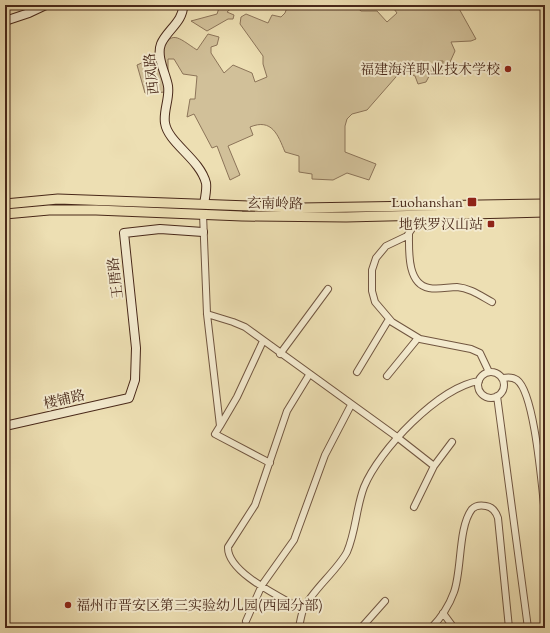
<svg xmlns="http://www.w3.org/2000/svg" width="550" height="633" font-family="Cardo,'Noto Serif SC',serif">
<style>
.green{fill:#d1c099;stroke:#8c7459}
.lines{fill:none;stroke-linecap:round;stroke-linejoin:round}
.street-casing{stroke:#715640;stroke-width:8}
.secondary-casing{stroke:#482819;stroke-width:10}
.primary-casing{stroke:#482819;stroke-width:11}
.street{stroke:#f3eace;stroke-width:6}
.secondary{stroke:#f3eace;stroke-width:8}
.primary{stroke:#eddfb3;stroke-width:9}
.poi-dot{fill:#8f2418;stroke:#f3eace;stroke-width:1.5}
.labels{text-anchor:middle;stroke-width:4;stroke-linejoin:round;paint-order:stroke}
.poi-label{font-size:14px;fill:#482819;stroke:#f3eace;text-anchor:end}
.street-label{font-size:14px;fill:#482819;stroke:#f3eace}
</style>
<rect width="100%" height="100%" fill="#eddfb3"/>
<filter id="stains"><feTurbulence type="fractalNoise" baseFrequency=".005" numOctaves="4"/><feColorMatrix values="0 0 0 0 .2 0 0 0 0 .09 0 0 0 0 .02 0 0 0 .5 -.17"/></filter>
<radialGradient id="worn" r=".72"><stop offset=".6" stop-color="#630" stop-opacity="0"/><stop offset="1" stop-color="#630" stop-opacity=".3"/></radialGradient>
<path class="green" d="M220,5H235L227,12L234,15L233,19H228L207,31L191,21L217,14Z
M288,5H354L361,11H377L387,22L397,13L391,5H457L476,39L471,41L451,42L455,51L446,71H442L443,61H437L426,82L418,84L415,76L402,70L367,110L352,114L347,119L345,126V152L376,164L369,180L347,173L333,180L312,179V174L299,172V156L285,152C278,135 272,118 250,127L253,135L228,146L240,175L230,180L217,146L212,148L194,114L187,117L190,99H195L197,76L183,74L174,59H168V92L145,93L137,65L160,55C171,28 177,37 197,50L208,34L219,37L217,45L211,47V53L224,73L233,65L252,73L255,82L267,77L263,64V56L240,24L241,17L246,14L268,23L272,15L281,17L285,13Z"/>
<g class="lines">
<defs>
<path id="street" d="M203,214L207,314L220,426L215,434L270,463
M417,221L407,236L386,246L376,258L372,270V291L375,302L392,322L420,339L471,349L480,353L489,372
M409,234C409,251 407,284 429,288C439,290 448,287 457,287C470,288 481,296 492,302
M207,314L233,322L245,327L397,437L434,466
M280,354L328,289
M478 385a13 13 0 1 1 26 0a13 13 0 1 1-26 0Z
M357,372L389,319
M387,376L418,338
M503,378C508,377 513,377 517,380C535,393 542,490 545,514
M497,396L528,628
M220,426L237,397L263,341
M414,507L434,466L452,442
M303,610C283,598 227,573 228,547L255,505L287,411L309,375
M443,613L454,628
M246,621L262,585L294,540L325,455L351,405
M299,628C300,622 301,616 303,610C311,591 337,571 347,552C356,531 356,508 364,487C379,450 439,387 479,381
M361,628L385,601
M431,628C441,618 449,606 454,592C462,570 458,527 472,509C476,505 481,505 486,506C493,507 496,512 498,518L509,628"/>
<path id="secondary" d="M183,5C184,21 166,31 161,44C156,57 166,74 168,86C170,98 163,111 165,123C168,143 200,159 206,183C207,189 205,198 204,204
M5,21L29,13L46,5
M5,426L129,398L135,380L136,348L124,233L160,229L203,232"/>
<path id="primary" d="M5,204L58,199L301,208L545,204
M5,214L49,210H96L242,216L346,217L545,212"/>
</defs>
<use href="#street" class="street-casing"/>
<use href="#secondary" class="secondary-casing"/>
<use href="#primary" class="primary-casing"/>
<use href="#street" class="street"/>
<use href="#secondary" class="secondary"/>
<use href="#primary" class="primary"/>
</g>
<g class="poi-dot">
<circle cx="508" cy="69" r="4"/>
<rect x="467" y="197" width="10" height="10" rx="2"/>
<rect x="487" y="220" width="8" height="8" rx="2"/>
<circle cx="68" cy="605" r="4"/>
</g>
<g class="labels">
<g class="poi-label">
<text x="500" y="74">福建海洋职业技术学校</text>
<text x="463" y="207">Luohanshan</text>
<text x="483" y="229">地铁罗汉山站</text>
<text x="76" y="610" text-anchor="start">福州市晋安区第三实验幼儿园(西园分部)</text>
</g>
<g class="street-label">
<text transform="translate(151 74) rotate(-96)" y="5">西凤路</text>
<text transform="translate(275 203) rotate(1)" y="5">玄南岭路</text>
<text transform="translate(115 278) rotate(-97)" y="5">王厝路</text>
<text transform="translate(64 399) rotate(-13)" y="5">楼铺路</text>
</g>
</g>
<rect width="550" height="633" fill="none" stroke="#eddfb3" stroke-width="20"/>
<rect x="6" y="6" width="538" height="621" fill="none" stroke="#482819" stroke-width="2"/>
<rect x="10" y="10" width="530" height="613" fill="none" stroke="#482819"/>
<rect width="100%" height="100%" filter="url(#stains)"/>
<rect width="100%" height="100%" fill="url(#worn)"/>
</svg>
